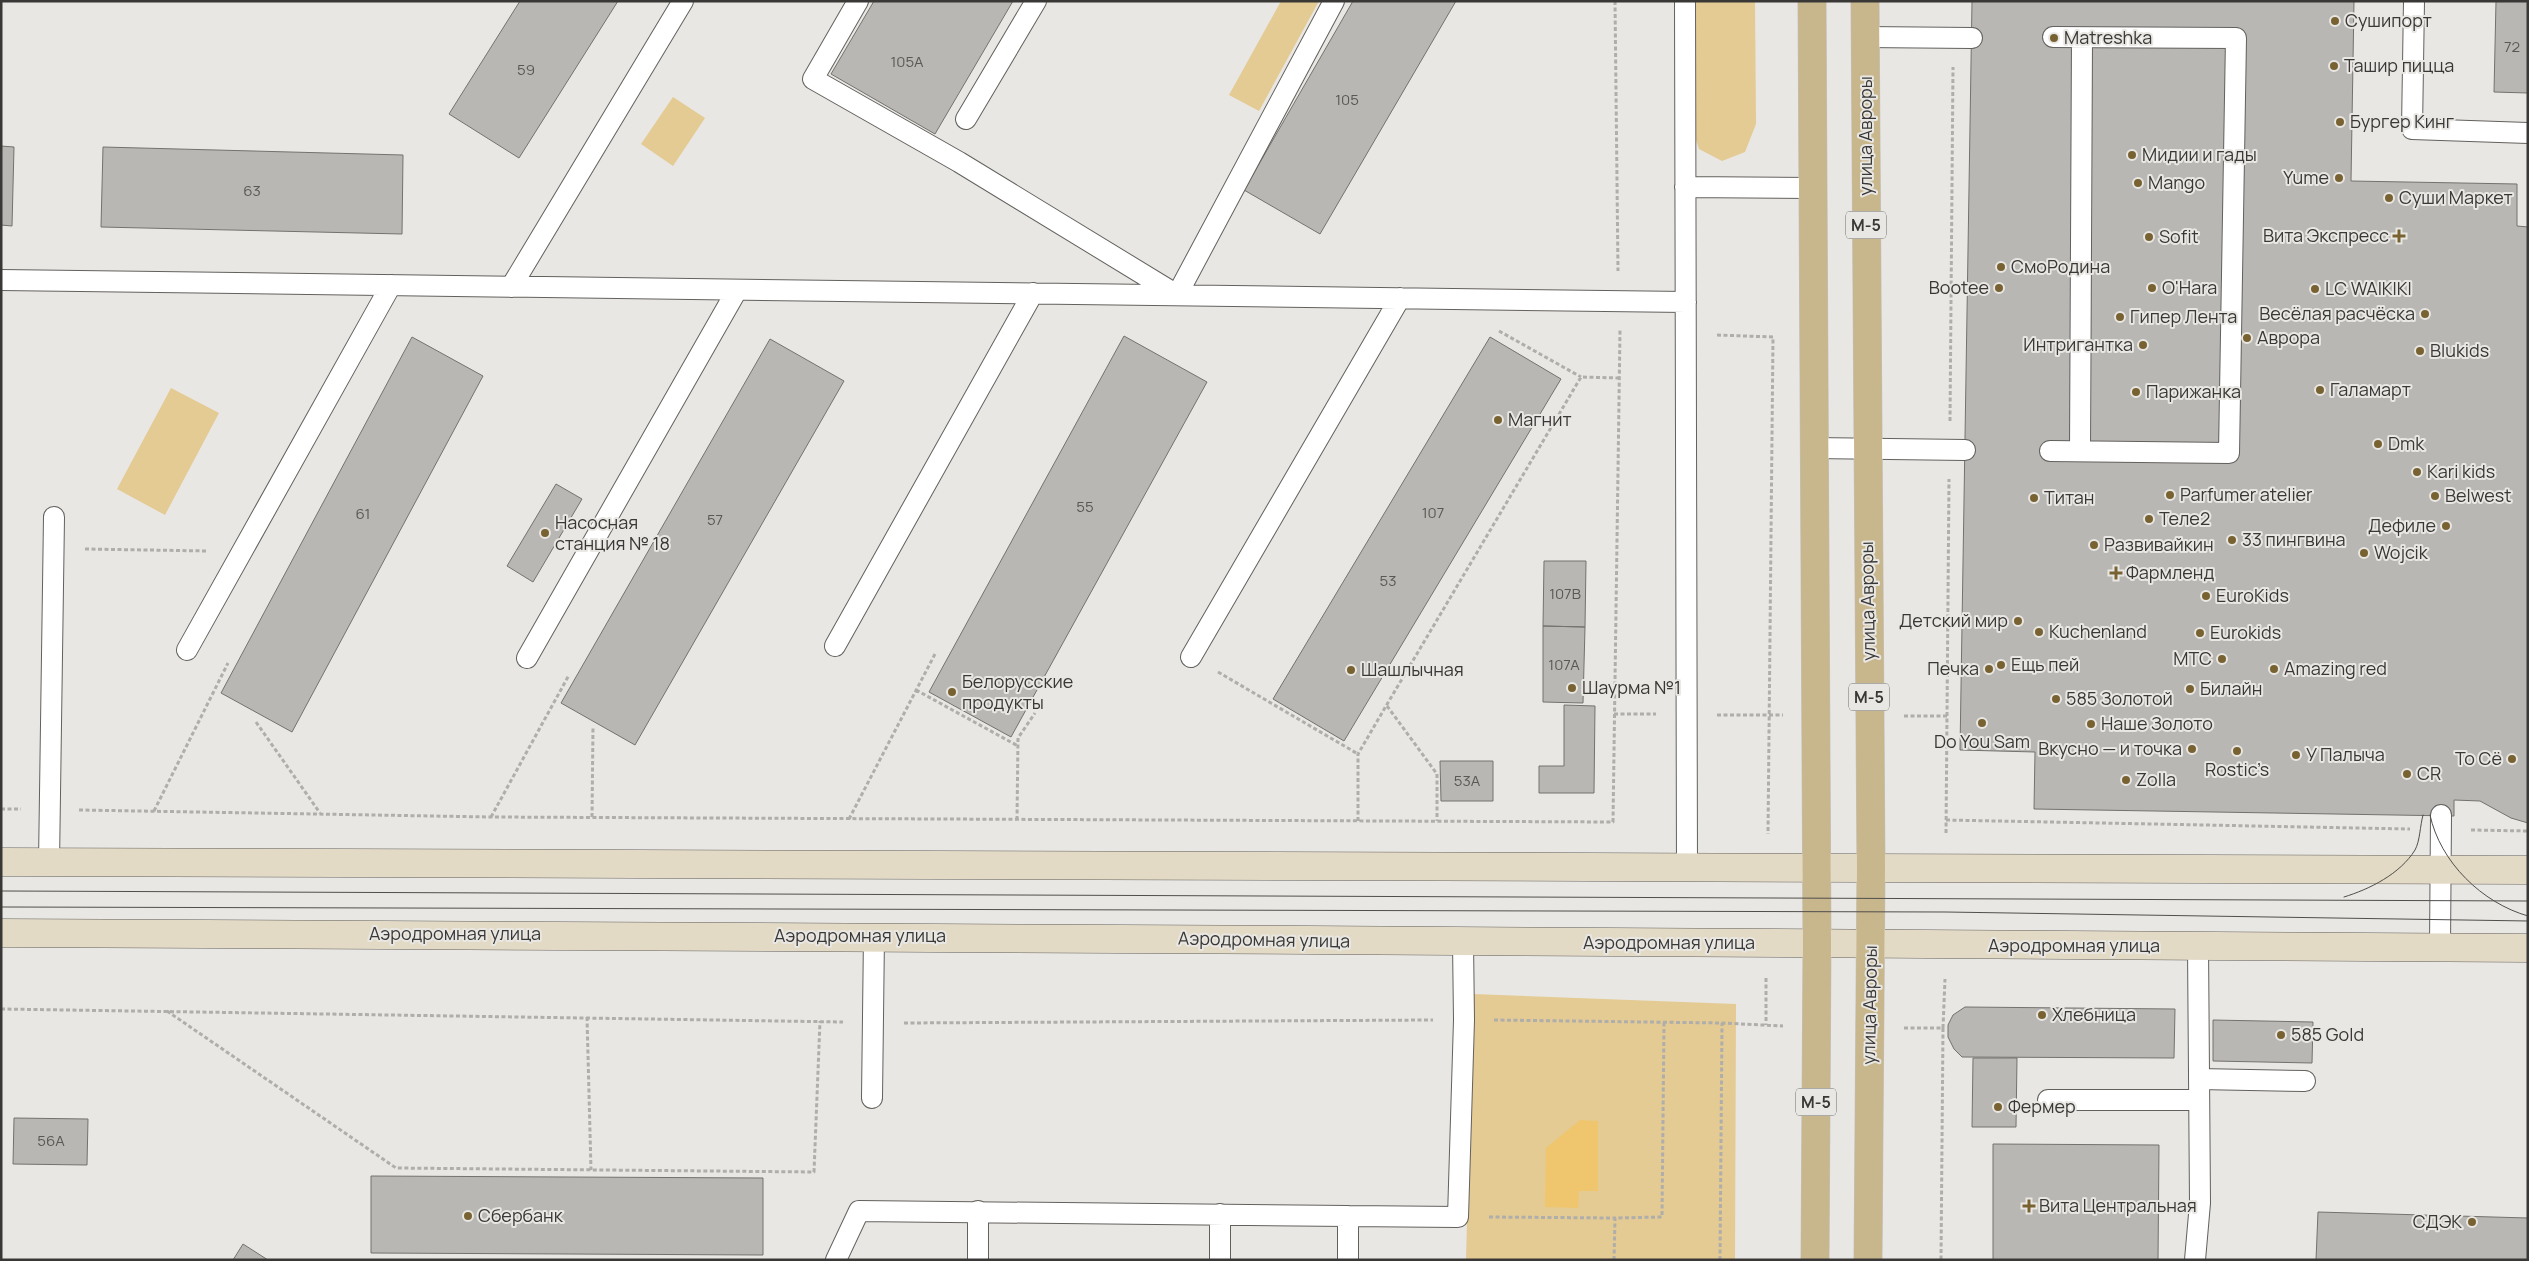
<svg xmlns="http://www.w3.org/2000/svg" width="2529" height="1261" font-family="Manrope,sans-serif">
<style>
.green{fill:#e4ca93}
.water{fill:#efc66d}
.building{fill:#b9b7b3;stroke:#74726e}
.lines{fill:none;stroke-linecap:round;stroke-linejoin:round}
.service-casing{stroke:#63615e;stroke-width:22}
.secondary-casing{stroke:#63615e;stroke-width:29}
.primary-casing{stroke:#c4c3c3;stroke-width:29}
.path{stroke:#b0aeab;stroke-width:3;stroke-dasharray:4 2.5;stroke-linecap:butt}
.service{stroke:#fff;stroke-width:20}
.secondary{stroke:#e3dac6;stroke-width:28}
.primary{stroke:#c8b68d;stroke-width:28}
.tram{stroke:#504e4c;stroke-width:1}
.poi-dot{fill:#786232;stroke:#e9e7e3;stroke-width:2}
.labels{text-anchor:middle;stroke-width:4;stroke-linejoin:round;paint-order:stroke}
.number-label{font-size:15px;fill:#595855}
.shield{fill:#e9e7e3;stroke:#6e6c6a;stroke-width:1}
.shield-label{font-size:16px;font-weight:bold;fill:#393836}
.poi-label{font-size:18px;fill:#393836;stroke:#e9e7e3;text-anchor:start}
.street-label{font-size:18px;fill:#393836;stroke:#e9e7e3}
</style>
<rect width="100%" height="100%" fill="#e9e7e3"/>
<path class="green" d="M1281,1H1319L1259,111L1229,95Z
M1690,1H1755L1756,124L1745,152L1722,161L1699,149L1691,125Z
M673,97L705,118L673,166L641,144Z
M171,388L219,413L165,515L117,489Z
M1473,994L1736,1004L1735,1260H1466Z"/>
<path class="water" d="M1580,1120L1598,1121V1191H1579L1578,1208L1545,1207L1546,1148Z"/>
<path class="building" d="M520,1H618L519,158L449,114Z
M874,1H1013L935,134L831,74Z
M1353,1H1456L1320,234L1244,190Z
M1972,1H2354L2351,181L2517,184V226L2528,227V823L2511,818L2480,801L2454,800V816L2034,809L2035,752L1960,750Z
M2496,1H2528V93L2494,92Z
M1,146L14,147L12,226L1,225Z
M103,147L403,155L402,234L101,227Z
M1124,336L1207,382L1011,737L929,692Z
M412,337L483,376L292,732L221,693Z
M1490,337L1561,379L1344,741L1273,699Z
M770,339L844,381L635,745L561,703Z
M556,484L582,499L533,582L507,566Z
M1544,561H1586L1585,627L1543,626Z
M1543,626L1585,627L1583,703L1543,702Z
M1564,705L1595,706L1594,793H1539V766H1564Z
M1440,761H1493V801H1441Z
M1965,1007L2175,1009L2174,1058L1962,1057L1954,1049L1948,1037V1025L1953,1015Z
M2213,1020L2313,1022L2312,1063L2213,1061Z
M1973,1058H2017L2016,1127H1972Z
M14,1118L88,1119L87,1165L13,1164Z
M1993,1144L2159,1145L2158,1260H1993Z
M371,1176L763,1178V1255L371,1253Z
M2318,1212L2528,1218V1260H2316Z
M243,1244L268,1260H233Z"/>
<g class="lines">
<defs>
<path id="service" d="M858,1L813,79L959,162L1177,295L1334,1
M1685,1L1687,868
M2414,1L2412,129L2528,133
M1865,37L1972,38
M966,119L1036,1
M1685,187L1813,188
M1,280L1686,302
M511,287L683,1
M1814,448L1965,450
M2050,451L2229,453L2236,38L2053,37
M2080,451L2082,38
M835,646L1033,293
M187,650L391,285
M1191,657L1400,298
M527,658L737,290
M49,863L54,517
M2440,947L2441,815
M2199,1079L2305,1081
M872,1098L874,935
M2048,1100H2199
M978,1211V1260
M836,1260L859,1211L1348,1216
M1220,1260V1214
M1348,1260V1216L1458,1217L1464,1020L1463,942
M2195,1260L2200,1203L2198,946"/>
<path id="secondary" d="M1,862L2528,870
M1,933C843,935 1686,944 2528,948"/>
<path id="primary" d="M1812,1L1817,944L1815,1260
M1865,1L1871,867L1868,1260"/>
</defs>
<use href="#service" class="service-casing"/>
<use href="#secondary" class="secondary-casing"/>
<use href="#primary" class="primary-casing"/>
<path class="path" d="M1615,1L1618,271
M1499,331L1581,377
M1717,335L1773,337L1768,834
M1950,421L1953,67
M85,549L208,551
M1218,672L1358,754
M916,690L1018,746
M1387,706L1437,774V821
M1614,714H1656
M1717,715H1783
M1904,716H1948
M256,722L320,813
M1,809H21
M79,810L491,817L1613,822L1620,330
M154,811L228,663
M491,817L569,675
M592,817L593,727
M849,819L935,654
M1017,820L1018,738L1035,713
M1946,820L2410,829
M1358,821V754L1386,706L1581,377L1620,378
M2471,830L2528,831
M1946,833L1949,479
M1766,978V1025
M1,1009L843,1022
M167,1011L396,1168L814,1172L820,1021
M587,1017L591,1170
M1494,1020L1722,1023L1783,1026
M904,1023L1433,1020
M1904,1028H1943L1941,1260
M1943,1028L1945,979
M1489,1217L1615,1218
M1614,1260L1615,1218L1662,1217L1664,1022
M1720,1260L1722,1023"/>
<use href="#service" class="service"/>
<use href="#secondary" class="secondary"/>
<use href="#primary" class="primary"/>
<path class="tram" d="M2430,815C2440,862 2482,903 2528,916
M1,891L2528,901
M2344,897C2370,889 2400,874 2415,850C2420,841 2420,826 2423,815
M1,907L1946,912L2528,921"/>
</g>
<g class="poi-dot">
<circle cx="2335" cy="21" r="5"/>
<circle cx="2054" cy="38" r="5"/>
<circle cx="2334" cy="66" r="5"/>
<circle cx="2340" cy="122" r="5"/>
<circle cx="2132" cy="155" r="5"/>
<circle cx="2339" cy="178" r="5"/>
<circle cx="2138" cy="183" r="5"/>
<circle cx="2389" cy="198" r="5"/>
<path d="M2396.5 228.5h5v5h5v5h-5v5h-5v-5h-5v-5h5z"/>
<circle cx="2149" cy="237" r="5"/>
<circle cx="2001" cy="267" r="5"/>
<circle cx="1999" cy="288" r="5"/>
<circle cx="2152" cy="288" r="5"/>
<circle cx="2315" cy="289" r="5"/>
<circle cx="2425" cy="314" r="5"/>
<circle cx="2120" cy="317" r="5"/>
<circle cx="2247" cy="338" r="5"/>
<circle cx="2143" cy="345" r="5"/>
<circle cx="2420" cy="351" r="5"/>
<circle cx="2320" cy="390" r="5"/>
<circle cx="2136" cy="392" r="5"/>
<circle cx="1498" cy="420" r="5"/>
<circle cx="2378" cy="444" r="5"/>
<circle cx="2417" cy="472" r="5"/>
<circle cx="2170" cy="495" r="5"/>
<circle cx="2435" cy="496" r="5"/>
<circle cx="2034" cy="498" r="5"/>
<circle cx="2149" cy="519" r="5"/>
<circle cx="2446" cy="526" r="5"/>
<circle cx="545" cy="533" r="5"/>
<circle cx="2232" cy="540" r="5"/>
<circle cx="2094" cy="545" r="5"/>
<circle cx="2364" cy="553" r="5"/>
<path d="M2113.5 565.5h5v5h5v5h-5v5h-5v-5h-5v-5h5z"/>
<circle cx="2206" cy="596" r="5"/>
<circle cx="2018" cy="621" r="5"/>
<circle cx="2039" cy="632" r="5"/>
<circle cx="2200" cy="633" r="5"/>
<circle cx="2222" cy="659" r="5"/>
<circle cx="2001" cy="665" r="5"/>
<circle cx="1989" cy="669" r="5"/>
<circle cx="2274" cy="669" r="5"/>
<circle cx="1351" cy="670" r="5"/>
<circle cx="1572" cy="688" r="5"/>
<circle cx="2190" cy="689" r="5"/>
<circle cx="952" cy="692" r="5"/>
<circle cx="2056" cy="699" r="5"/>
<circle cx="1982" cy="723" r="5"/>
<circle cx="2091" cy="724" r="5"/>
<circle cx="2192" cy="749" r="5"/>
<circle cx="2237" cy="751" r="5"/>
<circle cx="2296" cy="755" r="5"/>
<circle cx="2512" cy="759" r="5"/>
<circle cx="2407" cy="774" r="5"/>
<circle cx="2126" cy="780" r="5"/>
<circle cx="2042" cy="1015" r="5"/>
<circle cx="2281" cy="1035" r="5"/>
<circle cx="1998" cy="1107" r="5"/>
<path d="M2026.5 1198.5h5v5h5v5h-5v5h-5v-5h-5v-5h5z"/>
<circle cx="468" cy="1216" r="5"/>
<circle cx="2472" cy="1222" r="5"/>
</g>
<g class="labels">
<g class="number-label">
<text x="2512" y="52">72</text>
<text x="907" y="67">105А</text>
<text x="526" y="75">59</text>
<text x="1347" y="105">105</text>
<text x="252" y="196">63</text>
<text x="1085" y="512">55</text>
<text x="1433" y="518">107</text>
<text x="363" y="519">61</text>
<text x="715" y="525">57</text>
<text x="1388" y="586">53</text>
<text x="1565" y="599">107В</text>
<text x="1564" y="670">107А</text>
<text x="1467" y="786">53А</text>
<text x="51" y="1146">56А</text>
</g>
<g class="shield">
<rect x="1846" y="211.5" width="40" height="27" rx="4"/>
<rect x="1849" y="683.5" width="40" height="27" rx="4"/>
<rect x="1796" y="1088.5" width="40" height="27" rx="4"/>
</g>
<g class="shield-label">
<text x="1866" y="231">М-5</text>
<text x="1869" y="703">М-5</text>
<text x="1816" y="1108">М-5</text>
</g>
<g class="poi-label">
<text x="2345" y="27">Сушипорт</text>
<text x="2064" y="44">Matreshka</text>
<text x="2344" y="72">Ташир пицца</text>
<text x="2350" y="128">Бургер Кинг</text>
<text x="2142" y="161">Мидии и гады</text>
<text x="2329" y="184" text-anchor="end">Yume</text>
<text x="2148" y="189">Mango</text>
<text x="2399" y="204">Суши Маркет</text>
<text x="2389" y="242" text-anchor="end">Вита Экспресс</text>
<text x="2159" y="243">Sofit</text>
<text x="2011" y="273">СмоРодина</text>
<text x="1989" y="294" text-anchor="end">Bootee</text>
<text x="2162" y="294">O'Hara</text>
<text x="2325" y="295">LC WAIKIKI</text>
<text x="2415" y="320" text-anchor="end">Весёлая расчёска</text>
<text x="2130" y="323">Гипер Лента</text>
<text x="2257" y="344">Аврора</text>
<text x="2133" y="351" text-anchor="end">Интригантка</text>
<text x="2430" y="357">Blukids</text>
<text x="2330" y="396">Галамарт</text>
<text x="2146" y="398">Парижанка</text>
<text x="1508" y="426">Магнит</text>
<text x="2388" y="450">Dmk</text>
<text x="2427" y="478">Kari kids</text>
<text x="2180" y="501">Parfumer atelier</text>
<text x="2445" y="502">Belwest</text>
<text x="2044" y="504">Титан</text>
<text x="2159" y="525">Теле2</text>
<text x="555" y="529">Насосная<tspan x="555" dy="21">станция № 18</tspan></text>
<text x="2436" y="532" text-anchor="end">Дефиле</text>
<text x="2242" y="546">33 пингвина</text>
<text x="2104" y="551">Развивайкин</text>
<text x="2374" y="559">Wojcik</text>
<text x="2126" y="579">Фармленд</text>
<text x="2216" y="602">EuroKids</text>
<text x="2008" y="627" text-anchor="end">Детский мир</text>
<text x="2049" y="638">Kuchenland</text>
<text x="2210" y="639">Eurokids</text>
<text x="2212" y="665" text-anchor="end">МТС</text>
<text x="2011" y="671">Ещь пей</text>
<text x="1979" y="675" text-anchor="end">Печка</text>
<text x="2284" y="675">Amazing red</text>
<text x="1361" y="676">Шашлычная</text>
<text x="962" y="688">Белорусские<tspan x="962" dy="21">продукты</tspan></text>
<text x="1582" y="694">Шаурма №1</text>
<text x="2200" y="695">Билайн</text>
<text x="2066" y="705">585 Золотой</text>
<text x="2101" y="730">Наше Золото</text>
<text x="1982" y="748" text-anchor="middle">Do You Sam</text>
<text x="2182" y="755" text-anchor="end">Вкусно — и точка</text>
<text x="2306" y="761">У Палыча</text>
<text x="2502" y="765" text-anchor="end">То Сё</text>
<text x="2237" y="776" text-anchor="middle">Rostic’s</text>
<text x="2417" y="780">CR</text>
<text x="2136" y="786">Zolla</text>
<text x="2052" y="1021">Хлебница</text>
<text x="2291" y="1041">585 Gold</text>
<text x="2008" y="1113">Фермер</text>
<text x="2039" y="1212">Вита Центральная</text>
<text x="478" y="1222">Сбербанк</text>
<text x="2462" y="1228" text-anchor="end">СДЭК</text>
</g>
<g class="street-label">
<text transform="translate(1866 136) rotate(-90)" y="6">улица Авроры</text>
<text transform="translate(1868 601) rotate(-91)" y="6">улица Авроры</text>
<text x="455" y="940">Аэродромная улица</text>
<text x="860" y="942">Аэродромная улица</text>
<text transform="translate(1264 940) rotate(1)" y="6">Аэродромная улица</text>
<text x="1669" y="949">Аэродромная улица</text>
<text x="2074" y="952">Аэродромная улица</text>
<text transform="translate(1870 1005) rotate(-89)" y="6">улица Авроры</text>
</g>
</g>
<rect width="2529" height="1261" fill="none" stroke="#393836" stroke-width="5"/>
</svg>
